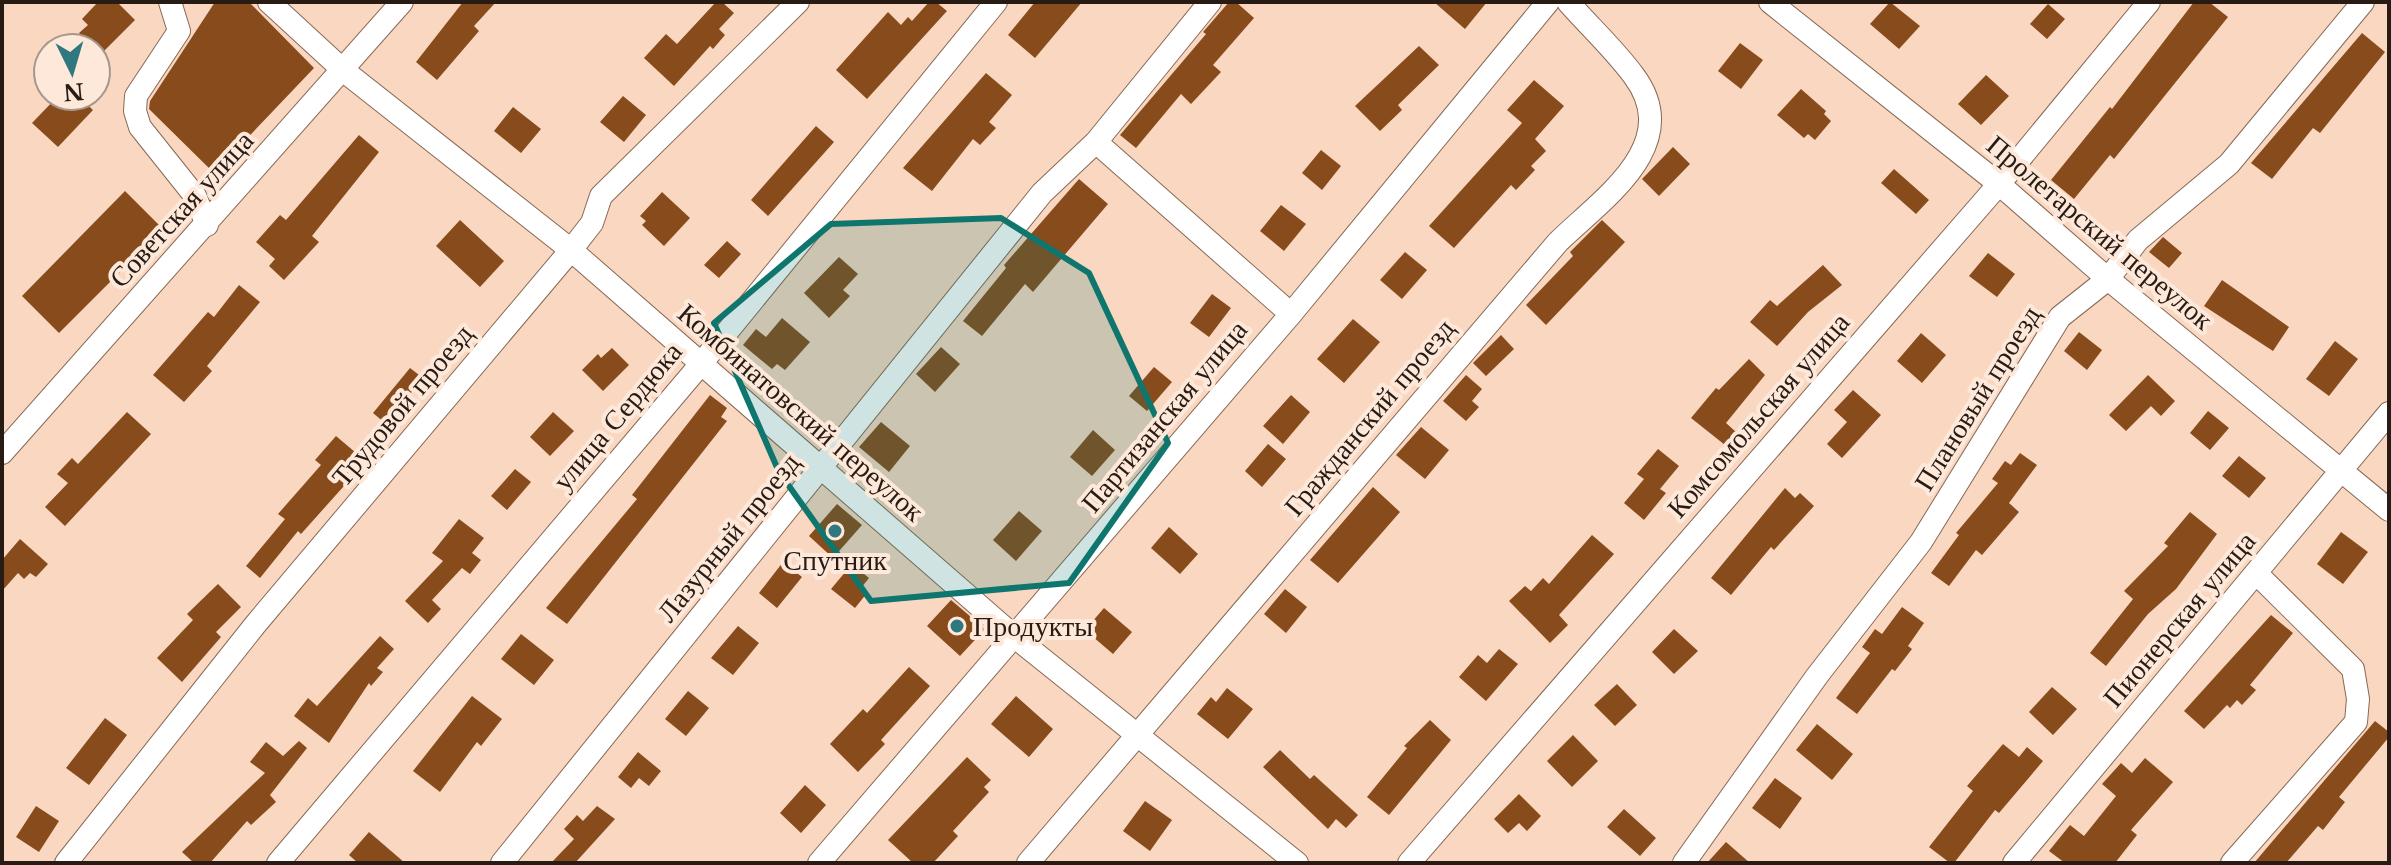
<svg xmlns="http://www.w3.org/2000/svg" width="2391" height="865" font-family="'Libre Baskerville',serif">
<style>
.building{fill:#884c1c}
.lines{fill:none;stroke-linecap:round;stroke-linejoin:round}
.minor-casing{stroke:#876955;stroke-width:24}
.minor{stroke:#fff;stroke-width:22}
.marked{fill:#0f766e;fill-opacity:0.2;stroke:#0f766e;stroke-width:6;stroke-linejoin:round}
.poi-dot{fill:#2f7880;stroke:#fde8da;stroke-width:3}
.labels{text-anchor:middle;stroke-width:8;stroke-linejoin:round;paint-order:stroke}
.street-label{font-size:28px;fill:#271b13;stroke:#fde8da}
.poi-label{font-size:28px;fill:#271b13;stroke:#fde8da}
</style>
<rect width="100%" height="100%" fill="#fad7c1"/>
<path class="building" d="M98,2H117L135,20L101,54L79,33L88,25L82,19Z
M215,2H249L314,68L214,173L149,109L150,101Z
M463,2H496L474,26L479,31L437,80L416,62Z
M716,2H722L734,13L719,29L725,35L713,49L710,46L674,86L644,58L666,34L677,44Z
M929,2H936L947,11L867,99L836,70L888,12L901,25L908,17L912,21Z
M1035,2H1082L1035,58L1008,35Z
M1229,2H1236L1254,18L1213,65L1221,72L1191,104L1181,94L1136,148L1120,135L1206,34L1203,32Z
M1434,2H1487L1465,29Z
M1890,2L1920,26L1899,49L1870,24Z
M2194,2H2209L2228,17L2114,159L2110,155L2074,199L2051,180L2110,107L2112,109Z
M2048,4L2065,19L2047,39L2030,24Z
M2362,33L2385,52L2320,133L2313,128L2272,179L2251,163Z
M1740,43L1763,60L1741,89L1718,71Z
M1419,46L1439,65L1398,105L1402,110L1380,131L1355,106Z
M986,73L1012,95L989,122L996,128L980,145L973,139L932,191L903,168Z
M1986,75L2009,96L1981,125L1958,104Z
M1534,80L1564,106L1535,139L1546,151L1531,166L1535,170L1516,190L1511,185L1454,248L1429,226L1522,123L1507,110Z
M1801,89L1826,111L1824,114L1831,121L1815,140L1808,134L1804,138L1777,115Z
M58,96H78L93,110L58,147L32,123Z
M623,96L646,115L624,142L600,122Z
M513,107L541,129L521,153L494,131Z
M816,126L834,142L768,216L751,200Z
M359,135L379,152L312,236L319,242L284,280L269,266L275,259L256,242L280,215L286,220Z
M1673,147L1690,164L1659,196L1642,179Z
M1321,150L1341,166L1322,190L1302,173Z
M1894,169L1929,200L1916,214L1881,183Z
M1079,179L1108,204L1033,292L1025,284L982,336L963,321L1006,268L1004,265Z
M125,191L163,229L59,333L22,296Z
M662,192L690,218L664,246L642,225L646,221L640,216Z
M1281,205L1306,224L1284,251L1260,231Z
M460,220L504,261L480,287L436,246Z
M1602,220L1625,242L1546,325L1526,305L1573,256L1570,252Z
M2163,237L2182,253L2169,268L2149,252Z
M727,241L741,254L719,278L704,265Z
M1405,252L1427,270L1402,299L1380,280Z
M1988,253L2015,274L1997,297L1969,276Z
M839,257L858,274L843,290L850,296L829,318L804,293Z
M1823,265L1842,285L1808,312L1777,346L1750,322L1770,300L1777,306Z
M2222,280L2289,327L2273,351L2204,306Z
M239,285L260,302L207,366L212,371L184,402L153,375L208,312L214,317Z
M1212,294L1231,308L1209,337L1190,323Z
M782,318L810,342L785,370L777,364L772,369L743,345L756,329L766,337Z
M1353,319L1380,342L1344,383L1317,359Z
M2079,332L2102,350L2087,370L2064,351Z
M1921,333L1946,355L1922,383L1897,361Z
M1501,335L1514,349L1486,376L1473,363Z
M2335,341L2358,359L2329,396L2306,379Z
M941,347L960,364L935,392L916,374Z
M612,348L629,365L603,391L582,370L598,354L601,358Z
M1749,359L1765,375L1726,423L1736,432L1725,445L1691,418L1716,388L1719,390Z
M1154,367L1172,382L1147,411L1129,396Z
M410,368L423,378L386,424L373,413Z
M1466,375L1482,389L1472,401L1479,407L1466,421L1443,401Z
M2148,375L2175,401L2161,416L2151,406L2126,431L2109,415Z
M1853,390L1881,415L1842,458L1827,444L1847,422L1834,410Z
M710,395L727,408L721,417L727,421L567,624L546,608L637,499L632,495Z
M1291,395L1310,412L1283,444L1263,426Z
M2208,411L2229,428L2210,450L2190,433Z
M127,412L151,434L65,526L45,507L68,483L57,474L72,458L78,464Z
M553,412L574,431L550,456L530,437Z
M881,422L910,446L889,472L859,447Z
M1421,427L1449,450L1425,479L1396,455Z
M1093,430L1115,450L1092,476L1070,457Z
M336,436L362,458L348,474L352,477L301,534L298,531L260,578L246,566L285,519L278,514L321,465L315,460Z
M1268,444L1286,459L1262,487L1245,471Z
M1658,449L1679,466L1660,489L1666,493L1644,520L1624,503L1644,479L1637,474Z
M2020,453L2037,465L2009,503L2019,512L1982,555L1976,550L1949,586L1931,573L1959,535L1956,533L1998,483L1992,479L2005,461L2011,465Z
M2239,456L2266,478L2249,498L2222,476Z
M515,469L531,482L507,510L491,496Z
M1373,487L1400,512L1338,583L1310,560Z
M1785,488L1795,498L1800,493L1814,506L1774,550L1771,547L1731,595L1711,578Z
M837,504L862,525L833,558L809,536Z
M1019,511L1042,531L1016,561L993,540Z
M2190,512L2217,534L2176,589L2148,614L2106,666L2090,653L2133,599L2124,591L2168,546L2164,543Z
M459,519L484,538L472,553L481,560L470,574L462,568L432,600L441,609L428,623L405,601L443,561L432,553Z
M1169,527L1198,554L1180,574L1151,548Z
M2341,532L2368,552L2343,584L2317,564Z
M1592,535L1614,554L1559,615L1568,625L1550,643L1509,601L1525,586L1531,591L1543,578L1549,584Z
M20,539L48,564L36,577L30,573L24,579L18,573L2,591V560Z
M783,562L802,577L777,608L759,593Z
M852,564L869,578L861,588L867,593L855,608L831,589Z
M218,584L241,607L216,632L221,637L182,682L157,658L193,620L187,614Z
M1285,589L1307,607L1286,633L1264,614Z
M951,600L985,629L960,656L927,626Z
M1902,607L1924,623L1908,646L1912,649L1895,671L1892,669L1857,714L1836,698L1870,653L1862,647L1875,629L1882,634Z
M1104,608L1132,632L1113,654L1085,630Z
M2271,615L2293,633L2250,685L2256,690L2242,705L2237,700L2230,708L2227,705L2204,729L2184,711Z
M738,626L759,643L733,675L711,658Z
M1674,629L1698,651L1674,674L1652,652Z
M521,634L554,660L534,685L501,659Z
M380,636L394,649L377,668L383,672L371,686L369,683L329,743L294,716L308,698L317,706Z
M1499,649L1518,664L1486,701L1459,677L1478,655L1487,663Z
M909,667L930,686L881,740L885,744L858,772L830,744L863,709L867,713Z
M1617,684L1637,705L1615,726L1594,705Z
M2052,687L2077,709L2053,735L2029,712Z
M1227,688L1253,709L1228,739L1197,714L1211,697L1216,702Z
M688,691L709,708L686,736L665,719Z
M472,696L502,719L481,746L477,742L440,792L413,771Z
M1016,696L1053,729L1029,757L991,724Z
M105,718L127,735L89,785L66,768Z
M1430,720L1451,740L1389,815L1367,797L1407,748L1404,746Z
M2375,721L2389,732V737L2339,797L2345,802L2323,830L2318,826L2286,863H2254Z
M1817,724L1853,754L1832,780L1796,750Z
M1573,735L1598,761L1572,787L1547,761Z
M299,741L307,748L270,795L276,802L251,825L247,821L210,863H194L182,852L265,773L250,762L266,742L283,756Z
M2003,744L2019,757L2027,747L2043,761L1999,813L1995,810L1954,863H1950L1929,847L1973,791L1967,786Z
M1280,750L1310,779L1314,775L1358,815L1346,828L1336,819L1328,829L1263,767Z
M638,752L661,771L649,786L639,778L631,788L618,777Z
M967,757L991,780L984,787L989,792L953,831L958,836L933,863H913L888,840Z
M2145,758L2173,782L2131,830L2137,835L2115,863H2065L2049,851L2070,825L2084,836L2116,796L2102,784L2121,763L2132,773Z
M1775,778L1802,798L1780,829L1752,808Z
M805,785L826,805L801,833L780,813Z
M1519,794L1541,816L1527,831L1519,823L1508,833L1494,819Z
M1145,801L1172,820L1150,851L1123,831Z
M36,806L59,821L39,852L16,837Z
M597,806L615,819L575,863H551L574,839L564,829L577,815L583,821Z
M1624,809L1656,838L1640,856L1607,827Z
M369,832L405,863H358L349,855Z
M1726,842L1750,863H1707Z"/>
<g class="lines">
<defs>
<path id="minor" d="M170,2L179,31L136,96L135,111L140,127L195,196L207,225
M269,2L344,71L571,250L1015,637L1297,863
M1770,2L1999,184L2108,279L2389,510
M1096,142L1291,314
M2,453L402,2
M66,863L255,625L571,250L592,223L601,196L798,2
M278,863L700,365L996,2
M502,863L1042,193L1096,142L1210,2
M819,863L1291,314L1548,2
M1028,863L1558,242C1602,199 1685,145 1634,76C1615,50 1590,27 1568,2
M1409,863L1999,184L2149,2
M1684,863L1817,676L1921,542L2060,317L2108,279L2138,240L2229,164L2363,2
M2014,863L2389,413
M2232,863L2356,722L2358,699L2353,669L2257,574"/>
</defs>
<use href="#minor" class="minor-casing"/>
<use href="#minor" class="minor"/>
</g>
<path class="marked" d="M1001,218L1089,273L1168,443L1069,583L871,601L779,472L714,323L831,224Z"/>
<g class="poi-dot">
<circle cx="835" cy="531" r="8"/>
<circle cx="957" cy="626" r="8"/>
</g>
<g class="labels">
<g class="street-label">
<text transform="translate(181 209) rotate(-48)" y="10">Советская улица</text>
<text transform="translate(2100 232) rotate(40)" y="10">Пролетарский переулок</text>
<text transform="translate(1977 398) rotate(-58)" y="10">Плановый проезд</text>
<text transform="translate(402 405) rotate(-50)" y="10">Трудовой проезд</text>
<text transform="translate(801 412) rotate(41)" y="10">Комбинатовский переулок</text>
<text transform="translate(1758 415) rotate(-49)" y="10">Комсомольская улица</text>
<text transform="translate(617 416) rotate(-50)" y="10">улица Сердюка</text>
<text transform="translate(1164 416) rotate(-50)" y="10">Партизанская улица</text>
<text transform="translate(1369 417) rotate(-50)" y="10">Гражданский проезд</text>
<text transform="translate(728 537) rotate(-51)" y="10">Лазурный проезд</text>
<text transform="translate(2179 619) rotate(-50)" y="10">Пионерская улица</text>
</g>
<g class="poi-label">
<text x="835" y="570">Спутник</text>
<text x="973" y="636" text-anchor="start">Продукты</text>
</g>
</g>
<rect width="2391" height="865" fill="none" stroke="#271b13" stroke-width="8"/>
<g transform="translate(72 72) rotate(175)"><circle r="38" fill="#fde8da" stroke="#a7968a" stroke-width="2"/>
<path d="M0-6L14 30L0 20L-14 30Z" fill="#2f7880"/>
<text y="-12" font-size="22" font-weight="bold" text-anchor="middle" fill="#271b13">N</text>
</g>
</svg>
